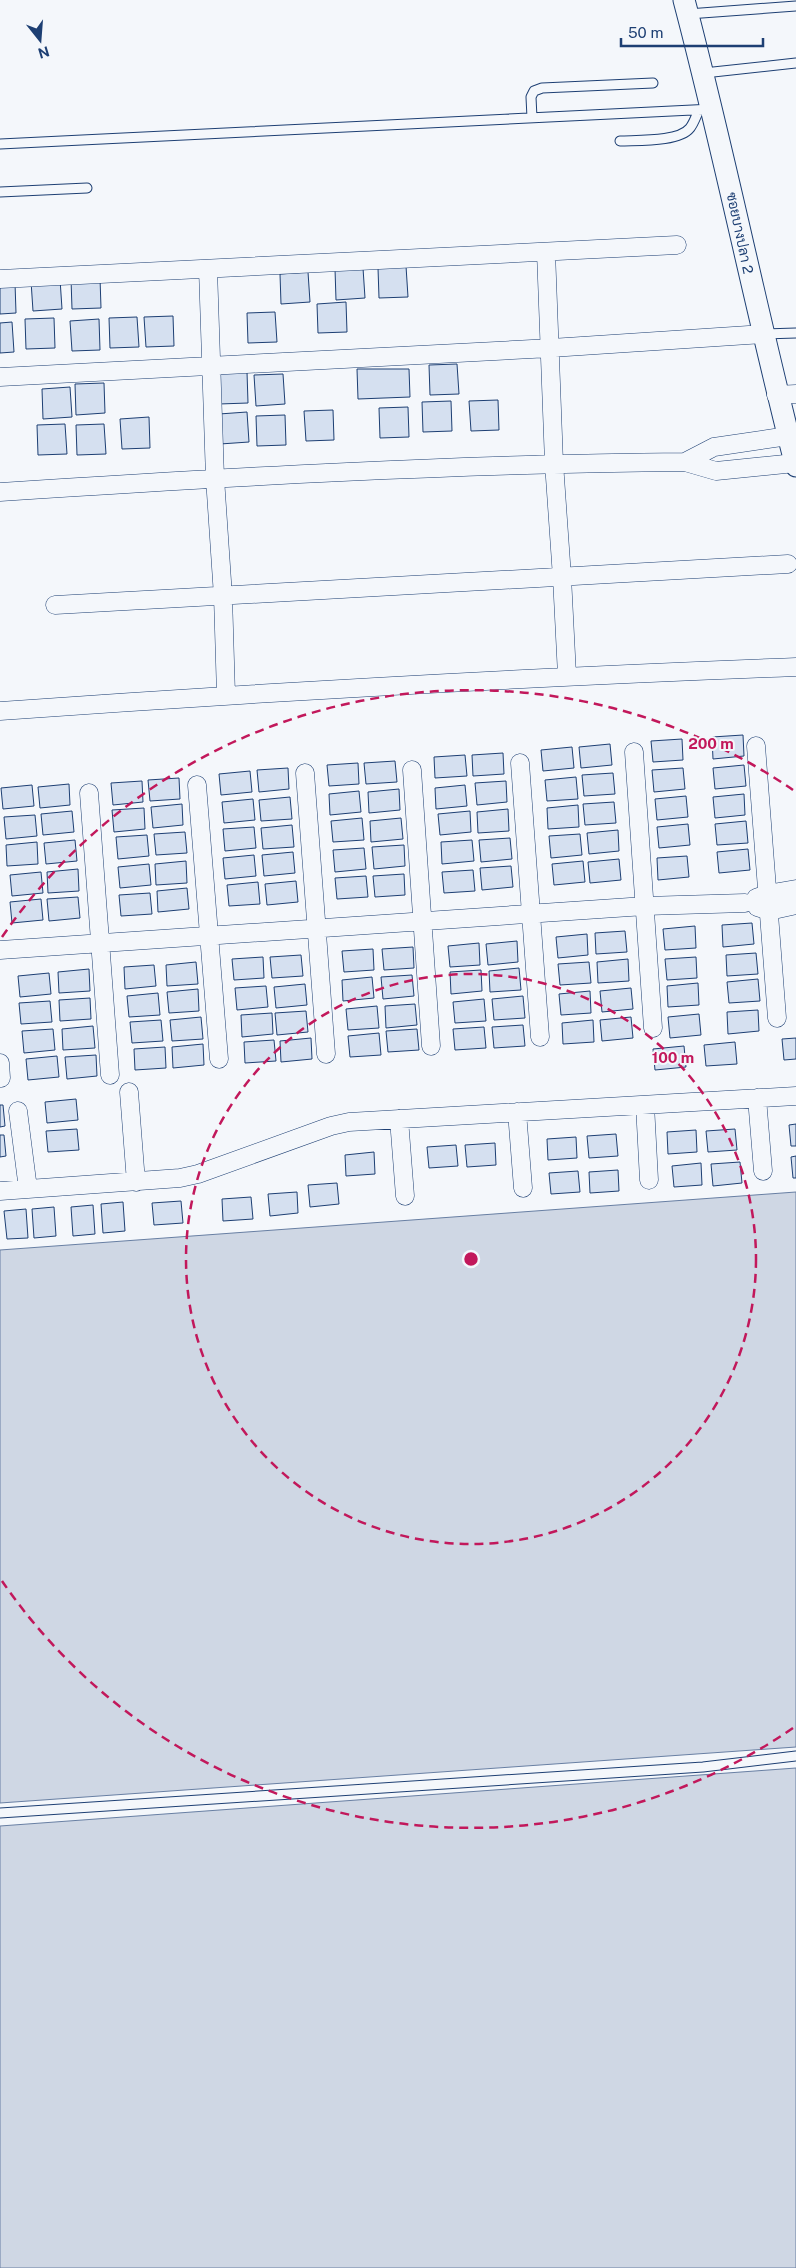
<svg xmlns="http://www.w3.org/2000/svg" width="796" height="2268" font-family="'Public Sans',Sarabun,sans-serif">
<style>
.water{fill:#cfd7e4;stroke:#687fa3}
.building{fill:#d5e0f0;stroke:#1d3f73}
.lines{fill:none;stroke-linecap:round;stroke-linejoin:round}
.service-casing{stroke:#1d3f73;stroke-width:11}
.minor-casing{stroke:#1d3f73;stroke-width:19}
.tertiary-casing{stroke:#1d3f73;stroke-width:23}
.service{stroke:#f4f7fb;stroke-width:9}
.minor{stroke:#f4f7fb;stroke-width:18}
.tertiary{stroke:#f4f7fb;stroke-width:21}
.ring{fill:none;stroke:#c2185b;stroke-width:2.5;stroke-dasharray:9 6}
.labels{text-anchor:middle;stroke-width:4;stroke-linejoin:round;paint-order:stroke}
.street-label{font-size:14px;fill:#1d3f73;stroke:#f4f7fb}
.centre{fill:#c2185b;stroke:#f4f7fb;stroke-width:2.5}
.ring-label{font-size:15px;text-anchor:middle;font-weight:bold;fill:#c2185b;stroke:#f4f7fb;stroke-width:4;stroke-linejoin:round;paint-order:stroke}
</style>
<rect width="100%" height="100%" fill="#f4f7fb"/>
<path class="water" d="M796,1192V1747L0,1803V1250Z
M796,1768V2268H0V1826Z"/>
<path class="building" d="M406,266L408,297L379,298L378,268Z
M363,268L365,298L336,300L335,269Z
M308,272L310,302L281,304L280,274Z
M100,278L101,308L72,309L71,279Z
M60,279L62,309L33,311L31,281Z
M15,283L16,313L0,314V284Z
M346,302L347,332L318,333L317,304Z
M275,312L277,342L248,343L247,313Z
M173,316L174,346L146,347L144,317Z
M137,317L139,347L110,348L109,318Z
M54,318L55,348L26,349L25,319Z
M99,319L100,350L72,351L70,321Z
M12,322L14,352L0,353V323Z
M457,364L459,394L430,395L429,365Z
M357,369H409L410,397L358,399Z
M247,372L248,403L219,404L218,374Z
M283,374L285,404L256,406L254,375Z
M104,383L105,413L76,415L75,384Z
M70,387L72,417L43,419L42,389Z
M498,400L499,430L471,431L469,401Z
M451,401L452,431L423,432L422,402Z
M408,407L409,437L380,438L379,408Z
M333,410L334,440L306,441L304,411Z
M247,412L249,442L220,444L219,414Z
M285,415L286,445L257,446L256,416Z
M149,417L150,448L122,449L120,419Z
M65,424L67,454L38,455L37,425Z
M104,424L106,454L77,455L76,425Z
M743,735L744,756L713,759L712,737Z
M682,739L683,760L653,762L651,741Z
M610,744L612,765L581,768L579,747Z
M572,747L574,768L543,771L541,750Z
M503,753L504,774L473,776L472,755Z
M465,755L467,776L435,778L434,757Z
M395,761L397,782L366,784L364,763Z
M358,763L359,784L329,786L327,765Z
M744,765L746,786L715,789L713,768Z
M288,768L289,789L259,792L257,770Z
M683,768L685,789L654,792L652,770Z
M250,771L252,792L221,795L219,774Z
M613,773L615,794L584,796L582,775Z
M576,777L578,799L547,801L545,780Z
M179,778L180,799L150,801L148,780Z
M142,781L143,802L113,805L111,783Z
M506,781L507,802L477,805L475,783Z
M69,784L70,805L40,808L38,787Z
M32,785L34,806L3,809L1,788Z
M465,785L467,806L436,809L435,788Z
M399,789L400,810L369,813L368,792Z
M359,791L361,812L330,815L329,794Z
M744,794L745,815L715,818L713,797Z
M686,796L688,817L657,820L655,799Z
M290,797L292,819L261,821L259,800Z
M253,799L255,820L224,823L222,802Z
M614,802L616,823L585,825L583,804Z
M182,804L183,825L153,828L151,807Z
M578,805L579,827L548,829L547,808Z
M144,808L145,829L114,832L112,810Z
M508,809L509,831L478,833L477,812Z
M72,811L74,832L43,835L41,814Z
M470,811L471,832L440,835L438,814Z
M35,815L37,836L6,839L4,817Z
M362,818L364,840L333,842L331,821Z
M401,818L403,839L371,842L370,821Z
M746,821L748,843L717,845L715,824Z
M688,824L690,845L659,848L657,827Z
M292,825L294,847L263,849L261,828Z
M254,827L256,848L225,851L223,829Z
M618,830L619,851L589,854L587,833Z
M185,832L187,853L156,855L154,834Z
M580,834L582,855L551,858L549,836Z
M147,835L149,856L118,859L116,837Z
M510,838L512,859L481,862L479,840Z
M75,840L77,861L46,864L44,843Z
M472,840L474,861L442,864L441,842Z
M37,842L38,864L7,866L6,845Z
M404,845L405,866L374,869L372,847Z
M364,848L366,869L335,872L333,850Z
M748,849L750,870L719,873L717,852Z
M293,852L295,873L264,876L262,855Z
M254,855L256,876L225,879L223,858Z
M687,856L689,877L658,880L657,858Z
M619,859L621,880L590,883L588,862Z
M186,861L187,883L156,885L155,864Z
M583,861L585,882L554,885L552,864Z
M149,864L151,885L120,888L118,867Z
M511,866L513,887L482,890L480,868Z
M78,869L79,891L48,893L47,872Z
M473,870L475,891L444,893L442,872Z
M41,872L43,893L12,896L10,875Z
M404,874L405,895L375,897L373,876Z
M366,876L368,897L337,899L335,878Z
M296,881L298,902L267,905L265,884Z
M258,882L260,904L229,906L227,885Z
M187,888L189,909L158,912L157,891Z
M150,893L152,914L121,916L119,895Z
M78,897L80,918L49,921L47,899Z
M41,899L43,920L12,923L10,902Z
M752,923L754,944L723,947L722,925Z
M695,926L696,948L665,950L663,929Z
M625,931L627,952L596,954L595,933Z
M587,934L588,955L558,958L556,937Z
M517,941L518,962L488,965L486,944Z
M479,943L480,965L450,967L448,946Z
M413,947L414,968L384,970L382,949Z
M373,949L374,970L344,972L342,951Z
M756,953L758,974L727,976L726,955Z
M301,955L303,976L272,978L270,957Z
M263,957L264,978L234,980L232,959Z
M696,957L697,978L667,980L665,959Z
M628,959L629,981L598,983L597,962Z
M196,962L198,984L167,986L166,965Z
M589,962L591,983L560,985L558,964Z
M154,965L156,986L125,989L124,967Z
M519,968L521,990L490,992L489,971Z
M89,969L90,991L59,993L58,972Z
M481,970L482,991L451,994L450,972Z
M49,973L51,994L20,997L18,976Z
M412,975L414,996L383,999L381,977Z
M372,977L374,998L343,1001L342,980Z
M758,979L760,1001L729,1003L727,982Z
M698,983L699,1005L668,1007L667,986Z
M305,984L307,1005L276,1008L274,987Z
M266,986L268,1007L237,1010L235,988Z
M631,988L633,1009L602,1012L600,991Z
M198,989L199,1011L169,1013L167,992Z
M590,991L591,1013L561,1015L559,994Z
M158,993L160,1015L129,1017L127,996Z
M523,996L525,1018L494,1020L492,999Z
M90,998L91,1019L60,1021L59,1000Z
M484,999L486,1021L455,1023L453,1002Z
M50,1001L52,1022L21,1024L19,1003Z
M415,1004L417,1025L386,1028L385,1006Z
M377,1006L379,1028L348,1030L346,1009Z
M758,1010L759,1031L728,1034L727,1012Z
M306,1011L308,1032L277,1035L275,1013Z
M272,1013L273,1034L242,1037L241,1015Z
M699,1014L701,1035L670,1038L668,1017Z
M201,1017L203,1039L172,1041L170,1020Z
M631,1017L633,1038L602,1041L600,1020Z
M161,1020L163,1041L132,1043L130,1022Z
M593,1020L594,1042L563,1044L562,1023Z
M523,1025L525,1046L494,1048L492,1027Z
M93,1026L95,1048L63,1050L62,1029Z
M484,1027L486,1048L455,1050L453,1029Z
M53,1029L55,1050L24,1053L22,1031Z
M417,1029L419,1050L388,1052L386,1031Z
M379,1033L381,1055L350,1057L348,1036Z
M311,1038L312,1059L281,1062L280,1041Z
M796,1038V1059L784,1060L782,1039Z
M274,1040L276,1061L245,1063L244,1042Z
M735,1042L737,1064L706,1066L704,1045Z
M203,1044L204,1065L173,1068L172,1047Z
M684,1046L686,1067L655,1070L653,1049Z
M165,1047L166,1068L135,1070L134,1049Z
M96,1055L97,1076L67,1079L65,1057Z
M57,1056L59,1077L28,1080L26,1059Z
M76,1099L78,1120L47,1123L45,1102Z
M0,1105H3L5,1126L0,1127Z
M796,1124V1146H791L789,1125Z
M77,1129L79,1150L48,1152L46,1131Z
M735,1129L737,1150L708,1152L706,1131Z
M696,1130L697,1152L668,1154L667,1132Z
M616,1134L618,1156L589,1158L587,1136Z
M0,1135H4L6,1156L0,1157Z
M576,1137L577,1158L548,1160L547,1139Z
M495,1143L496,1165L467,1167L465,1145Z
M456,1145L458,1166L429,1168L427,1147Z
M374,1152L375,1174L346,1176L345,1155Z
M796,1156V1178H793L791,1157Z
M740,1162L742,1183L713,1186L711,1164Z
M701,1163L702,1185L674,1187L672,1166Z
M618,1170L619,1191L590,1193L589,1172Z
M578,1171L580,1192L551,1194L549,1173Z
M337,1183L339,1204L310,1207L308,1185Z
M297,1192L298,1213L270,1216L268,1194Z
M251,1197L253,1219L223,1221L222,1199Z
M181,1201L183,1223L154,1225L152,1203Z
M123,1202L125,1231L103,1233L101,1204Z
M93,1205L95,1234L73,1236L71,1207Z
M54,1207L56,1236L34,1238L32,1209Z
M26,1209L28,1238L7,1239L4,1211Z"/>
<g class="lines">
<defs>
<path id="service" d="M688,14L796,6
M704,73L796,63
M532,118L531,97L534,91L542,88L653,83
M620,141C638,140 679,142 690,128C694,123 696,116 699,110
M0,144L713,109
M0,192L87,188
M764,334L796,333
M0,1813L703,1767L796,1756"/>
<path id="minor" d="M546,252L554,463L562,577L567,675
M208,269L215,478L223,596L226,695
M0,279L677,245
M0,377L551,348L764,334
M776,395L796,394
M788,436L714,447L685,462L716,471L795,463
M0,492C228,477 456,464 685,462
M55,605L788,564
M0,711C265,692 530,677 796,667
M756,746L777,1018
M634,752L653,1028
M520,763L540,1037
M412,770L431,1046
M305,773L326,1054
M197,785L219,1059
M89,793L110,1075
M756,898L767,894L796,889
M757,907L769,911L796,905
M0,950L645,906L745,903
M0,1063L1,1078
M129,1092L136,1182
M757,1098L763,1171
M645,1105L649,1180
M18,1111L28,1189
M517,1112L523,1188
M399,1119L405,1196
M0,1191L180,1178L198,1174L331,1126L349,1122L796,1096"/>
<path id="tertiary" d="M684,0C725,155 756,311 796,466"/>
</defs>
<use href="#service" class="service-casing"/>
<use href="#minor" class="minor-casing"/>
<use href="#tertiary" class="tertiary-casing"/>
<use href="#service" class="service"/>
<use href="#minor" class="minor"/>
<use href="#tertiary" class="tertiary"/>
</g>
<g class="ring">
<circle cx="471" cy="1259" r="285"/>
<path d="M793 1728A569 569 0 0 1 2 1581M2 937A569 569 0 0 1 793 790"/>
</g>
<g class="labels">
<g class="street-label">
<text transform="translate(740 233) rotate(78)" y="5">ซอยบางปลา 2</text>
</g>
</g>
<circle cx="471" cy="1259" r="8" class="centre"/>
<g class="ring-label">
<text x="711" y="749">200 m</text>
<text x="673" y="1063">100 m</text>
</g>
<g transform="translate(40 40) rotate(163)" stroke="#f4f7fb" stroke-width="4" paint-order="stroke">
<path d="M0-4L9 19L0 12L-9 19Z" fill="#1d3f73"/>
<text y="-8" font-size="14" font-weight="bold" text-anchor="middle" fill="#1d3f73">N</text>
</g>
<path d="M621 38v8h142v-8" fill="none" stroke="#1d3f73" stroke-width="2.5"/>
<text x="628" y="38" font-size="15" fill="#1d3f73" stroke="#f4f7fb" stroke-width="4" paint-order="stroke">50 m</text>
</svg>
